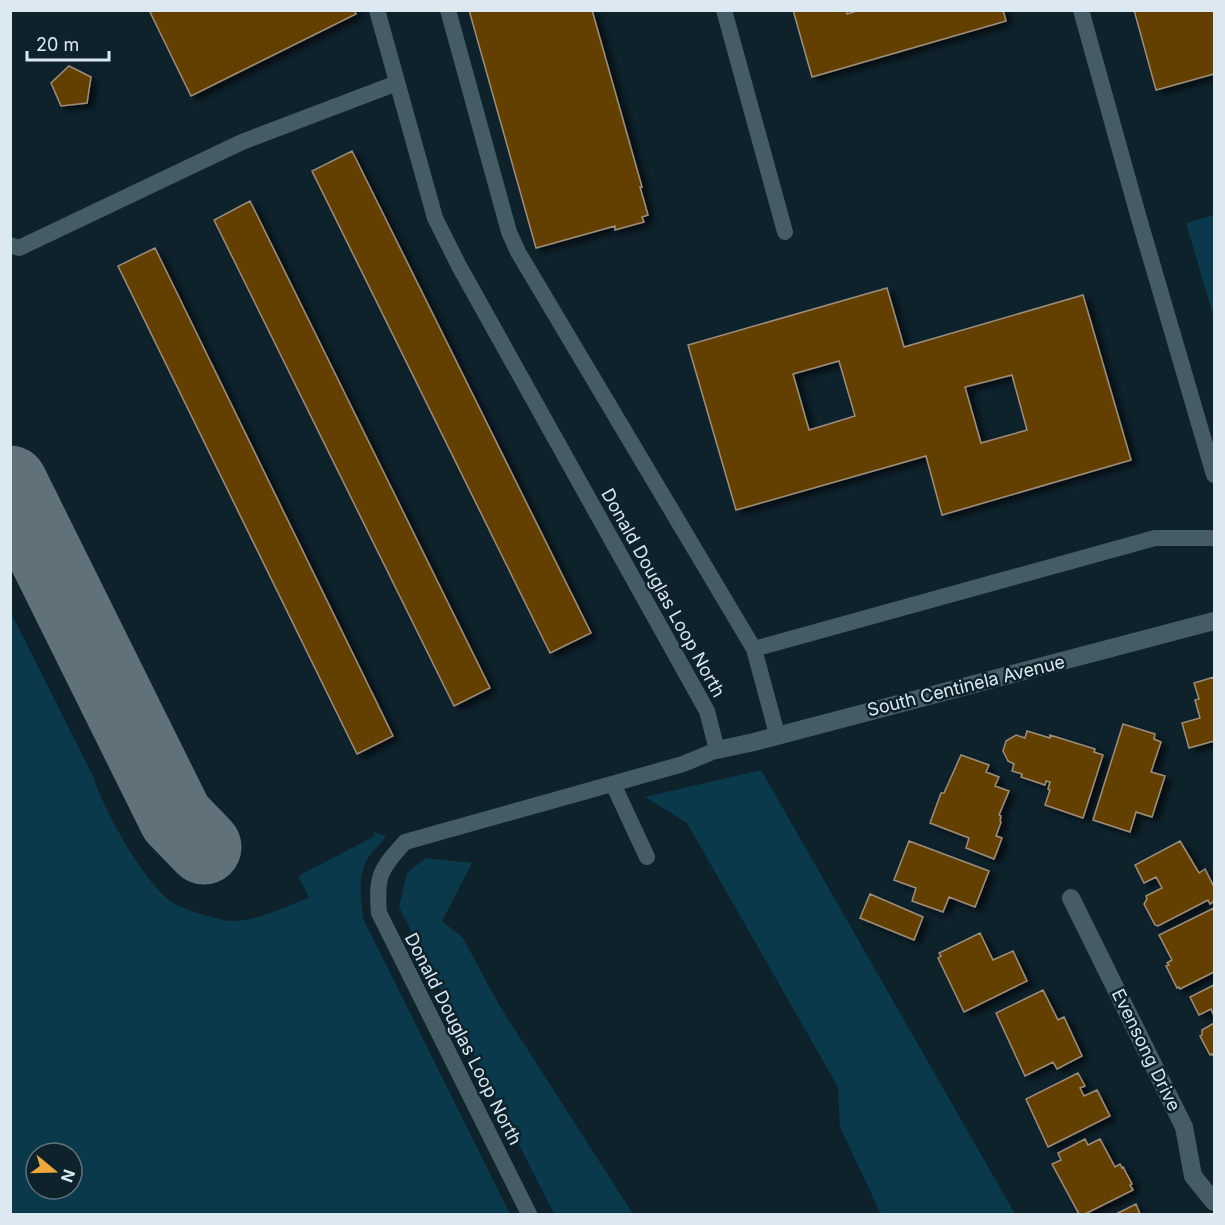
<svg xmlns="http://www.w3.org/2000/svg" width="1225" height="1225" font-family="Inter,sans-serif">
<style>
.green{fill:#0a394c;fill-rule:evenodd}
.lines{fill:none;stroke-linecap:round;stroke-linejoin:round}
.taxiway{stroke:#60717a;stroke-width:75}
.building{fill:#634006;stroke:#9c8d7b;stroke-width:1.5;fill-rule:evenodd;filter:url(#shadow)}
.lane{stroke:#455b66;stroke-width:16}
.street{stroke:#455b66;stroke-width:18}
.labels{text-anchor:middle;stroke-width:5;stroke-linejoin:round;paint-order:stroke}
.street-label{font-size:18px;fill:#dde9f0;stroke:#0e222c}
</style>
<defs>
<filter id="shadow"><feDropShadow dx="6" dy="4" stdDeviation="3" flood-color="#0009"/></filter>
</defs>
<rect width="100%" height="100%" fill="#0e222c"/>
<path class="green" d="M1214,215V318L1186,223Z
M10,611L93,776C103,808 146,889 177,905C186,910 219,920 230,921C253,923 286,906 309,898L298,876L375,836L374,832L386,836C381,844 373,850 368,858C357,875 361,899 363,918L510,1214H11ZM36,1153H72V1189H36Z
M761,770L1015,1214H881L840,1127L838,1087L687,823L645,797Z
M426,858L472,863L442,921L463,938L499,1005L633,1214H554L399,907L407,873Z"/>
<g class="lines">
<path class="taxiway" d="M10,483L176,818L204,847"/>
</g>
<path class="building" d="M149,10H354L356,14L191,96Z
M469,10H592L642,187H640L648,215L642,217L644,222L615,230V226L536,248Z
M793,10H846L847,14L860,10H1003L1006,21L812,77Z
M1134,10H1214V74L1156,90Z
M69,66L91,77L87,103L61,106L51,83Z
M352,151L591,633L550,653L312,171Z
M250,201L490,688L454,706L214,220Z
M155,248L393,736L357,754L118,266Z
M887,288L904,347L1083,295L1131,460L942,515L926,456L736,510L688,345ZM839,361L855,416L809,430L793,374ZM1012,375L1027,430L981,443L965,387Z
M1214,677V741L1189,748L1182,723L1200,718L1195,700L1199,699L1194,683Z
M1123,724L1155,734L1154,739L1161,742L1151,772L1165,776L1152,817L1136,812L1130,832L1093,820Z
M1027,731L1050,738V735L1095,749L1094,752L1103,755L1083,818L1045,805L1050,790L1048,789L1050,782L1046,781L1045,785L1021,777L1022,774L1012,771L1014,764L1008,761L1003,751L1006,741L1016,735L1025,738Z
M961,755L989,765L986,772L999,777L995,786L1009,791L999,815L1001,816L1000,821L1001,822L996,836L1002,838L994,859L966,848L969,838L930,823L941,793H944Z
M909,841L989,871L975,907L949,897L943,912L912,901L916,888L894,880Z
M1180,841L1199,873L1205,869L1214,887V901L1210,904L1208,900L1158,926L1155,925L1144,904L1147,899L1146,896L1162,888L1156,877L1144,883L1135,865Z
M870,894L923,917L914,940L860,918Z
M1214,908V972L1180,989L1179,987L1177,988L1166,966L1169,965L1167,963L1172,960L1159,935Z
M980,933L993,960L1013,951L1027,981L964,1012L938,958L941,956L939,953Z
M1214,985V1016L1211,1009L1199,1015L1190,997Z
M1043,990L1058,1020L1064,1017L1082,1056L1057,1069L1053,1062L1025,1076L996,1013Z
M1214,1023V1057L1212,1054L1210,1055L1200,1036L1202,1035V1030Z
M1078,1073L1085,1086L1080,1088L1084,1096L1097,1090L1110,1116L1048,1147L1026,1099Z
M1085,1139L1088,1145L1100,1139L1115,1167L1120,1164L1122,1168L1123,1167L1132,1184L1130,1185L1133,1190L1085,1214H1079L1052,1164L1061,1160L1058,1153Z
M1136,1204L1140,1214H1116Z"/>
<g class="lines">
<path class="lane" d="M377,10L435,218L459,266L707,711L717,750L683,764L405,842C380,870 376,875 379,913L529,1214
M448,10L509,232L518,252L754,649L777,734
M724,10L785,232
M1081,10L1138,215L1214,475
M10,245L19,248L242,142L397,83
M754,649L1155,538H1214
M613,784L647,857"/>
<path class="street" d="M717,750L754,742L1214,621
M1071,898L1184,1127L1193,1176L1214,1202"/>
</g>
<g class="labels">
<g class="street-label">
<text transform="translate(663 593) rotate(61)" y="6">Donald Douglas Loop North</text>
<text transform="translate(966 686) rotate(-14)" y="6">South Centinela Avenue</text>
<text transform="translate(463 1039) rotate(63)" y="6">Donald Douglas Loop North</text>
<text transform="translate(1146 1050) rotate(64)" y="6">Evensong Drive</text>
</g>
</g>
<rect width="1225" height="1225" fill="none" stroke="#dde9f0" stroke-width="24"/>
<g transform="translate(54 1171) rotate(109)"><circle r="28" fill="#0e222c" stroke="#61727a" stroke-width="1.5"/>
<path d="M0-4.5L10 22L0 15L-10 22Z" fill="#eea83c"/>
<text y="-9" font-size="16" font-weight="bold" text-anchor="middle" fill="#dde9f0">N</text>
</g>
<path d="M27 51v9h82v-9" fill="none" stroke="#dde9f0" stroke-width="3"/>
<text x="36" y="51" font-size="18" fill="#dde9f0" stroke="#0e222c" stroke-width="4.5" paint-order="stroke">20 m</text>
</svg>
